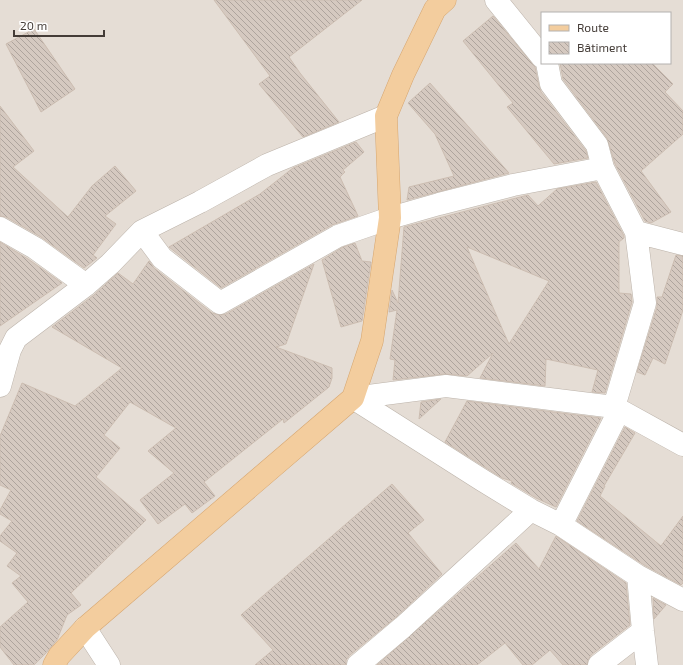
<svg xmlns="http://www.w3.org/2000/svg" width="683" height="665" font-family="'Exo 2',sans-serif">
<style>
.residential{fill:#e5ddd5;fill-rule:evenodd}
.building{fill:url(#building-back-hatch);stroke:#ccbdb1;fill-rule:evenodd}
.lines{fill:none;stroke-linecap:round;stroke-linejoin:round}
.minor-casing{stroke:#bcb3aa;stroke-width:23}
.major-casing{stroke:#d6a670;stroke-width:23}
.minor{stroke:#fff;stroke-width:22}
.major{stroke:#f3cd9e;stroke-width:22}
</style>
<defs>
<pattern id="building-back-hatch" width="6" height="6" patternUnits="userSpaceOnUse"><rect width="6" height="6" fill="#d5c9c0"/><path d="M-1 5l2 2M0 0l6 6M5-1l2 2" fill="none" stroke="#aea49d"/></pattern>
</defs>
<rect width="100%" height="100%" fill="#f1ece7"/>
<path class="residential" d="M0,0H683V665H0ZM542,13H670V63H542Z"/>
<path class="building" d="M214,0H362L289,57L300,73L339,122L303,137L259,84L270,76Z
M493,16L535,67L539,86L541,92L586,151L588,158L554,164L507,107L513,103L463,41Z
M34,29L75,89L41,112L6,44Z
M560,63H652L673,84L665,92L683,111V134L641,171L671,212L651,223L645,221L615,164L607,138L563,79Z
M430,83L482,142L509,173L407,200L409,187L454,176L435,134L408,103Z
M0,106L34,151L13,167L68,217L92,186L115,166L136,191L105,216L116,224L93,255L97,258L84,268L41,237L6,217L0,216Z
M356,142L364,152L343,170L345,172L340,177L358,216L332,225L221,288L169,247L260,194L293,168Z
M596,182L624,236V238L619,242V293L631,294L632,302L605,393L592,392L598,370L546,359L545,386L480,378L493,353L467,376L445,374L393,380L395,360L390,359L397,310L389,312L392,290L398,303L404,227L528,195L538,206L557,189ZM467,247L549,281L509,344L504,333Z
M0,242L28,259L62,283L0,326Z
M355,243L362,261L371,262L362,321L341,327L322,260L343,247Z
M676,255L683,256V310L665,364L653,358L645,375L637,372L657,307V297H662Z
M149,261L154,268L212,313L220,315L226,314L314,264L286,344L276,347L332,368V378L329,387L284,423L283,419L204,482L215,496L192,513L185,504L158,524L140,500L174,473L148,451L176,428L130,402L104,435L120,448L96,477L146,520L71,593L81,605L67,615L57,640L46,653L34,665H14L0,647V627L28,602L12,583L21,576L7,566L17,553L0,541V536L12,521L0,514V510L11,490L0,485V436L22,383L75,406L122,368L52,327L94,295L118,273L133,284Z
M441,399L419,419L421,402Z
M467,401L601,418L556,507L536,498L511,483L512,481L502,478L445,442Z
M625,427L635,433L604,486H605L600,496L661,546L683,516V583L681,585L644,565L577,521Z
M392,484L424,520L408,533L442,574L395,618L350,655L346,660V665H255L273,650L241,615Z
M556,536L626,583L630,625L591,655L588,660L587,665H563L550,650L532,665H523L505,643L477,665H377L516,543L539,569Z
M653,598L666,605L654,619Z"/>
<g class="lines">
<defs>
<path id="minor" d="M496,0L542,57
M547,63L551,84L597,145L603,168L636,232L645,303L614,407L683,445
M0,228L35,248L86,285
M142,231L162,258L220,303L338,236L390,218L439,204L513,185L603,168
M636,232L683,244
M0,386L10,350L16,338L86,285L110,264L142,231L200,202L267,165L386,116
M353,398L482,480L531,510L561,525L638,576L683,600
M353,398L446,386L614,407
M561,525L619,411
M638,576L643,631L647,665
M85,628L109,665
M358,665L403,627L531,510
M599,665L643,631"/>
<path id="major" d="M54,665L59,656L85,628L353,398L372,341L390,218L386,116L403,75L435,9L445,0"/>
</defs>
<use href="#minor" class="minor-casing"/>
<use href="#major" class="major-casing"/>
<use href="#minor" class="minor"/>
<use href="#major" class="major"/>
</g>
<rect x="541" y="12" width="130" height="52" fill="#ffffff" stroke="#b4b1af"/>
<rect x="549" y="25" width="20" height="6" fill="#f3cd9e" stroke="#b4b1af"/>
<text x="577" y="32" font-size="12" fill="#443c37">Route</text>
<rect x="549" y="42" width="20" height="12" fill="url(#building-back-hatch)" stroke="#b4b1af"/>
<text x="577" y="52" font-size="12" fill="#443c37">Bâtiment</text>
<path d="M14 30v6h90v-6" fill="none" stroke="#443c37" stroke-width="2"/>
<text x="20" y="30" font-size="12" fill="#443c37" stroke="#ffffff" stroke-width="3" paint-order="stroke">20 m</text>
</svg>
